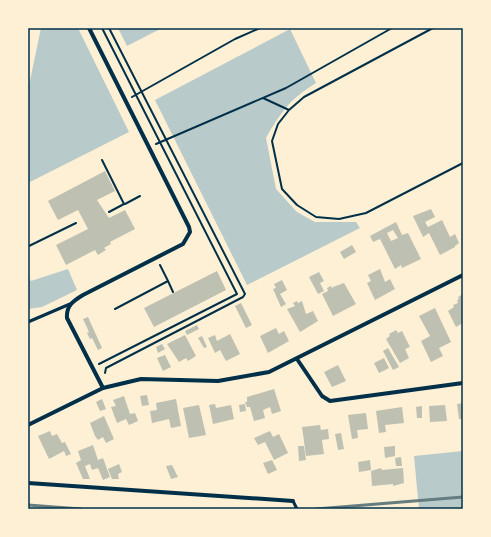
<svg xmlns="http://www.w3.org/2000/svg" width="491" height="537" font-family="'Zilla Slab',serif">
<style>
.green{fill:#b9caca}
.building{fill:#bec0b2;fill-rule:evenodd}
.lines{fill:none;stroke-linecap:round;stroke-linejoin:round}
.path{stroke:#003049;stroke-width:2}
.service{stroke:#003049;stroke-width:3}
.minor{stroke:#003049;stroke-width:4}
.rail{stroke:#657d81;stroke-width:3}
.neatline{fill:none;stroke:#003049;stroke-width:1.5}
</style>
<rect width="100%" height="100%" fill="#fdf0d5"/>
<path class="green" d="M41,28H78L129,132L28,183V90Z
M118,28H162L127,46Z
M290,29L316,83C290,99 281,112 266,138L276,189L297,212L315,222H356L360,228L247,285L155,100Z
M68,269L77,290L42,307L28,309V276L31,281Z
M463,451V509H419L414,456Z"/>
<path class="building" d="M105,171L115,191L97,200L109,218L125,210L135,229L110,242L111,244L104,248L106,250L98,255L95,250L66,265L56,245L88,229L78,210L58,220L48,201Z
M431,209L435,217L425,222L428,227L442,220L450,237L455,234L459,243L455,246V247L440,255L429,233L423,237L413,216Z
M396,222L402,235L408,233L421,259L402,268L401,265L395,269L380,239L373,242L370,236ZM393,230L398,238L391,241L387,233Z
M352,245L356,252L344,259L340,252Z
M380,269L385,282L390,279L395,289L375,300L367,283L371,281L368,275Z
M217,271L226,290L154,327L144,308Z
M319,272L324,281L320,283L324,291L318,294L309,277Z
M282,280L287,290L280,294L286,304L281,307L273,289L276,288L274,284Z
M344,283L356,304L333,316L322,294L328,291L327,288L331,286L333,289V287Z
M463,294V323L456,327L448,311L454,307L453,305L458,303L457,300L459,299L458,297Z
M297,301L298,303L302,301L306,314L313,311L318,321L300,332L287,309L295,306L293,303Z
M241,303L252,325L246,328L235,306Z
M435,308L451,342L439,348L443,356L431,362L421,341L430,336L419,316Z
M88,317L102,348L98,350L92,338L90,339L87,333L89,332L83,319Z
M197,325L199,329L187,335L185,331Z
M276,328L279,334L284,331L289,341L268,353L260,336Z
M396,330L398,333L402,331L410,347L405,349L409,358L400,363L386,339L390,336L389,334Z
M230,334L240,354L226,361L220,350L215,353L208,338L215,335L217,341Z
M185,335L196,356L188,361L186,358L179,362L167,344Z
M202,336L207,347L204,348L198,338Z
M162,344L165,349L158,353L156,347Z
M388,348L399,367L393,370L383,351Z
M165,355L171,367L163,371L157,358Z
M384,358L389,368L379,373L374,363Z
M338,365L346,381L332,387L324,372Z
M274,389L281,411L272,414L270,407L263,410L265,418L254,421L250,407H247L245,402H247V397Z
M147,395L149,405L142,406L140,396Z
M124,396L130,414L135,413L138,421L129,425L126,419L117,423L111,407L116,406L113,400Z
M102,399L106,409L100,411L96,402Z
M176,399L181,426L171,428L169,419L152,423L150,411L157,410L156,403Z
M463,403V419H459L457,404Z
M215,404L216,408L231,405L234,419L213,424L209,405Z
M245,404L246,411L240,412L239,405Z
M199,405L206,435L189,438L183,408Z
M445,405L447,421L430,422L429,406Z
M422,406V418H417L416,407Z
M402,407L404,423L385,425L386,432L379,433L376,411Z
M366,413L368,429L357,430L358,438L352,439L348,415Z
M104,416L114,439L106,443L103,437L98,440L95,436L90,423Z
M320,425L321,430L328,429L329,439L322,440L324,454L306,456L302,427Z
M50,431L52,436L57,434L62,443L65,442L71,454L66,456L64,451L49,459L38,436Z
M270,431L273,437L279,434L288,453L274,460L265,442L258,445L254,438Z
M341,433L344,449L338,450L335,434Z
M93,445L98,460L103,458L110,477L103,480L98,468L92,470L90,464L85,466L90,479H83L76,463L81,460L78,451Z
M298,446H304L306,460L299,461Z
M395,446V456L385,458L384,447Z
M401,457L402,466H396L395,458Z
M272,460L277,470L268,474L263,463Z
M370,460L371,470L359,472L358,462Z
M119,464L122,472L118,474L119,479H112L108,469Z
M172,465L178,477L171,479L166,466Z
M381,468L382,470L403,468L404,483L393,486V484L372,486L371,471Z"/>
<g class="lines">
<path class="path" d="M433,28L304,97L289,110L278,124L272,141L282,189L297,205L316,217L339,219L366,213L463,163
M132,97L235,39L260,28
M263,98L289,110
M156,144L286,88L392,28
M102,160L124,204L109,212
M125,204L140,196
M29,246L76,223
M168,281L173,292
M115,309L168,281L160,265
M99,364L237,294L102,28
M105,373L106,368L243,297L245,294L109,28"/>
<path class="service" d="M28,322L70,304
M293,501L297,509"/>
<path class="minor" d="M89,28L189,227L190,232L183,244L83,295C73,301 66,306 67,318L103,388
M297,359L322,396L330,401L463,383
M28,425L103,388L141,379L218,381L269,372L463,275
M28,483L293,501"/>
<path class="rail" d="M28,505L81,509
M316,509L463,497"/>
</g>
<rect width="491" height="537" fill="none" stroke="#fdf0d5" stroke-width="58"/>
<rect x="29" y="29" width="433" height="479" class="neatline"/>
</svg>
